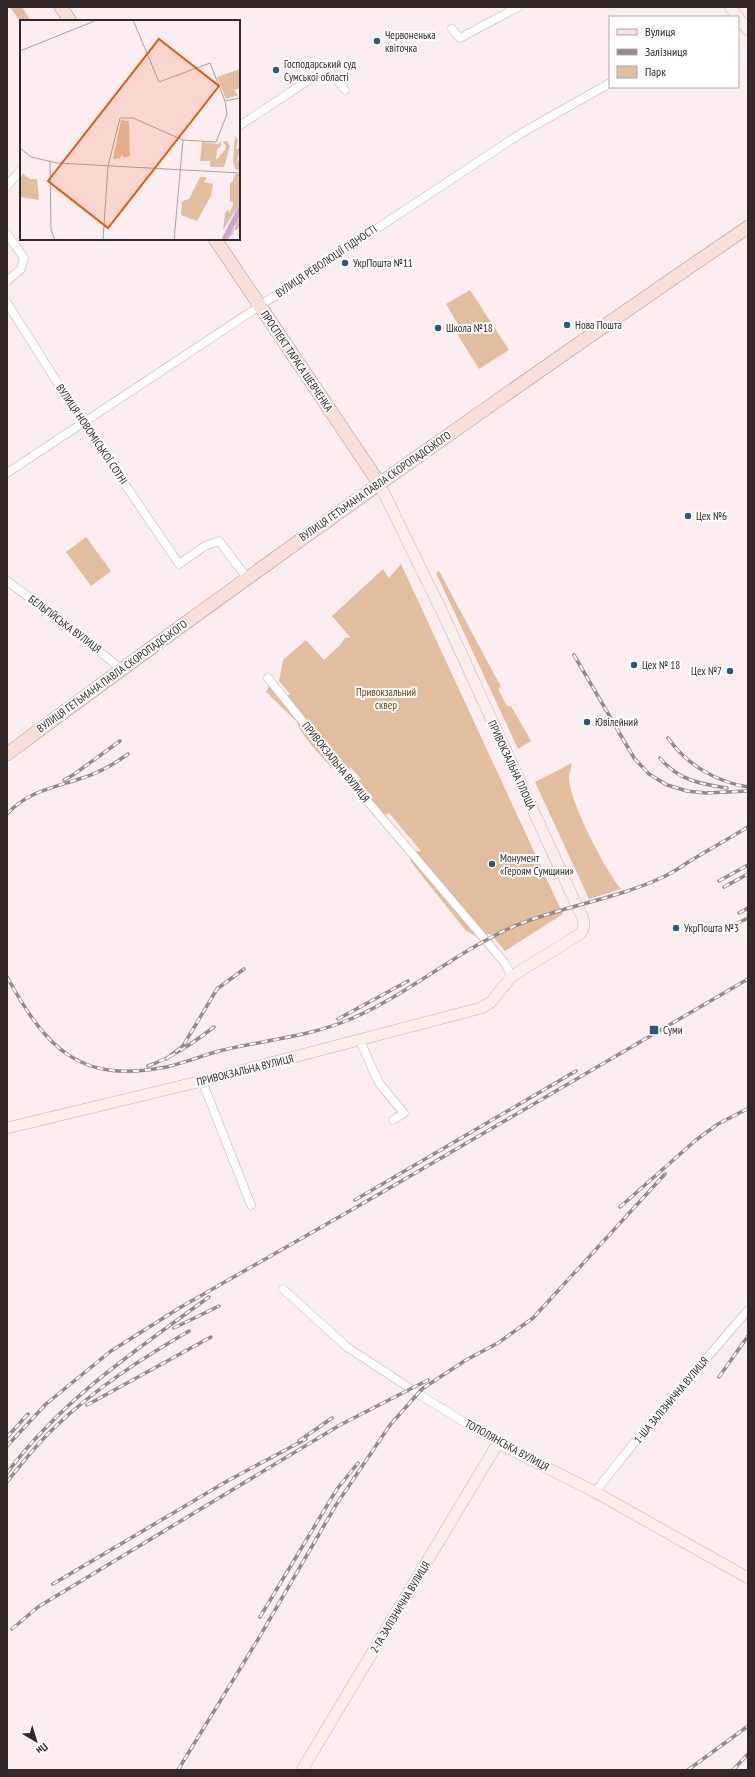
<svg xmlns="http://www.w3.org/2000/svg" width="755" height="1777" font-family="'PT Sans Narrow',sans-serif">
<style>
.green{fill:#e2be9f}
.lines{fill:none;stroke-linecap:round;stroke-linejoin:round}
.street-casing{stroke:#cdacb1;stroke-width:9}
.secondary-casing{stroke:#cdacb1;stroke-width:12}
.primary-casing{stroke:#b0918a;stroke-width:14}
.street{stroke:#fff;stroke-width:8}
.secondary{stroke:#fbefec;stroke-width:11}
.primary{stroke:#f8dfd9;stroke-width:13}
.rail-casing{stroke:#96898a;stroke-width:3.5}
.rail{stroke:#fff;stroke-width:2;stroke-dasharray:6;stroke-linecap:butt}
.poi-dot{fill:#2c5b7a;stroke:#fff;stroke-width:1.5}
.labels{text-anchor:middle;stroke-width:4;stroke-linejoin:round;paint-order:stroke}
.poi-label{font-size:11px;fill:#332728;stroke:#fff;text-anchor:start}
.street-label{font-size:11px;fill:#332728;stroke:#fff}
.park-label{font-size:11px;fill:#6e3f0b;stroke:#fff}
.inset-river{fill:none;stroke:#cba5d8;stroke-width:2}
.inset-road{fill:none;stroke:#ac9ea0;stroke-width:1}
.view{fill:#e8590c;fill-opacity:0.15;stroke:#e8590c;stroke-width:2}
.inset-edge{fill:none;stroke:#332728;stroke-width:2}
</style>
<rect width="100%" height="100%" fill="#fceef0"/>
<path class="green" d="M10,7H22L31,21H21V23Z
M470,290L509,350L479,369L456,332L459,326L446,304Z
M86,537L111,571L91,586L66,552Z
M401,564L563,914L505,951L491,934L478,937L466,931L411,862L409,854L412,851H421L389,813L384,816L372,804V795L358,785V781L361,779L351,768L340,772C329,768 299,733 297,722L266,692L270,684L287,696L290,694L279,681L283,660L306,640L324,660L340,645L345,638L350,637L332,616L383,569L389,578Z
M439,571L501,687L498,689L507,706H511L531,741L518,749L436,573Z
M572,763C571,768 569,774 569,778C570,803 605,869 621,889L589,899L535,782Z"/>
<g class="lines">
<defs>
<path id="street" d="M452,29L460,38L518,7
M239,126L327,68L345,90
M7,186L21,170
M7,234L24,258L21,269L7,281
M7,303L78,415L179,564L205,546L219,541L247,578
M7,473L520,134L610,83
M7,581L71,628L121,669
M268,678L348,778L504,962L512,976
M360,1041L379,1083L404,1113L393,1120
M202,1081L251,1205
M283,1289L347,1347L417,1393L498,1443
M595,1492L638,1438L748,1310"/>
<path id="secondary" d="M730,7L738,17
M738,17L748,30
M7,1128L202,1081L481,1008L491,1002L512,976L580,934C588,924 582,916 577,906L445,618L379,483
M302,1770L498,1443L595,1492L748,1578"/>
<path id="primary" d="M61,7L70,21
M215,239L379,483
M7,754C251,573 498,398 748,227"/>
</defs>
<use href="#street" class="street-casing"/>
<use href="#secondary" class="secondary-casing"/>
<use href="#primary" class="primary-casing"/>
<use href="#street" class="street"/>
<use href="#secondary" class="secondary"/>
<use href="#primary" class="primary"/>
<defs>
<path id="rail" d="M574,655L634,758L649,774L667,785L687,791L706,793L748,791
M668,738C686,764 716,782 748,787
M660,758C678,780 700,784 727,788
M64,780L73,775L120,741
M7,814C27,792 52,788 79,779C97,774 113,765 128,754
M719,881L748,865
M724,887L748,874
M739,913L748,908
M736,924L748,918
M7,977C47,1049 79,1084 166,1067C184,1063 201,1056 219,1051C263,1040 310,1037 353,1018C408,994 455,953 510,928C558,907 613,900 661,878C671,874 681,867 690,861C709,850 729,838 748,827
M338,1019L408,981
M166,1059L183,1046L217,989L244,969
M148,1066C173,1057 193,1043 214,1027
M355,1200L576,1071
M620,1207L696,1140L718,1124L747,1109
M174,1328L219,1306
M719,1377L748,1336
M87,1405L211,1337
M7,1437L28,1414
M299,1441L332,1418
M7,1446L46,1404L111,1351L181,1307L381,1193L748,979
M7,1473C63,1398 135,1351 209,1297
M7,1482C22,1463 38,1443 55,1427C96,1388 141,1359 189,1331
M53,1584L229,1480L306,1439
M260,1617L337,1489L358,1463
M12,1629L38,1607L340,1425L428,1380
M178,1770L260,1636L336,1505L390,1425L422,1389L466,1360L498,1343L533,1318L665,1174
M688,1770L748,1726
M733,1770L748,1754"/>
</defs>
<use href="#rail" class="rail-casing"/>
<use href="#rail" class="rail"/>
</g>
<g class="poi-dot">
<circle cx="377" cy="41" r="4"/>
<circle cx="276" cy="70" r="4"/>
<circle cx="345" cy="263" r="4"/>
<circle cx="567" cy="325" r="4"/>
<circle cx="438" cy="328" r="4"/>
<circle cx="688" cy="516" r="4"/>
<circle cx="634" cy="665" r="4"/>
<circle cx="730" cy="671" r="4"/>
<circle cx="587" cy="722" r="4"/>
<circle cx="492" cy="864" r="4"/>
<circle cx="676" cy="928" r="4"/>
<rect x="649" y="1025" width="10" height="10" rx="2"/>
</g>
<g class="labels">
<g class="poi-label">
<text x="385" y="39">Червоненька<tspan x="385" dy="13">квіточка</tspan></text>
<text x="284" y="68">Господарський суд<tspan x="284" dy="13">Сумської області</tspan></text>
<text x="353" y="267">УкрПошта №11</text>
<text x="575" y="329">Нова Пошта</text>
<text x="446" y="332">Школа №18</text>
<text x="696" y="520">Цех №6</text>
<text x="642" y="669">Цех № 18</text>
<text x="722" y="675" text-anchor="end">Цех №7</text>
<text x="595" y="726">Ювілейний</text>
<text x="500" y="862">Монумент<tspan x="500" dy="13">«Героям Сумщини»</tspan></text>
<text x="684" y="932">УкрПошта №3</text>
<text x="663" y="1034">Суми</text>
</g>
<g class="street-label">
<text transform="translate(326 261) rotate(-34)" y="4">ВУЛИЦЯ РЕВОЛЮЦІЇ ГІДНОСТІ</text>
<text transform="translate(297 361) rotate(56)" y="4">ПРОСПЕКТ ТАРАСА ШЕВЧЕНКА</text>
<text transform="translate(92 434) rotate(56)" y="4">ВУЛИЦЯ НОВОМІСЬКОЇ СОТНІ</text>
<text transform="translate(375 486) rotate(-35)" y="4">ВУЛИЦЯ ГЕТЬМАНА ПАВЛА СКОРОПАДСЬКОГО</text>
<text transform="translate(65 624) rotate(37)" y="4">БЕЛЬГІЙСЬКА ВУЛИЦЯ</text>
<text transform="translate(112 676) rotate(-36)" y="4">ВУЛИЦЯ ГЕТЬМАНА ПАВЛА СКОРОПАДСЬКОГО</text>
<text transform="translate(336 762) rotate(51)" y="4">ПРИВОКЗАЛЬНА ВУЛИЦЯ</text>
<text transform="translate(512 765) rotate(65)" y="4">ПРИВОКЗАЛЬНА ПЛОЩА</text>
<text transform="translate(245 1070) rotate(-14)" y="4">ПРИВОКЗАЛЬНА ВУЛИЦЯ</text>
<text transform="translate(671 1400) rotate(-50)" y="4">1-ША ЗАЛІЗНИЧНА ВУЛИЦЯ</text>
<text transform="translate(507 1445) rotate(29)" y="4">ТОПОЛЯНСЬКА ВУЛИЦЯ</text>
<text transform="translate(400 1607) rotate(-59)" y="4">2-ГА ЗАЛІЗНИЧНА ВУЛИЦЯ</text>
</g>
<g class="park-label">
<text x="386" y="696">Привокзальний<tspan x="386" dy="13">сквер</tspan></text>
</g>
</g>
<g transform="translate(20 20)">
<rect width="220" height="220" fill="#fceef0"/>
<path d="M220,49V68L214,70L218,75L206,79L197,57ZM101,100L108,101L109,105L110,136L104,138L102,135L100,138L93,139ZM215,116L218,120L216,129L220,128L217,141L220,140V151L215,149L213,141ZM201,121V126L197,129L196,140L205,130L206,126L203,122L207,121L210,126L204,147H190V141H180L182,122L198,124ZM3,154L10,159H17L19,180L0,177V158ZM215,154H220L219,185L203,210L205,193L209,189V194L213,185V182L210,181V163L213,161ZM180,157H187L184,162L193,164L191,176L177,201L161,195L162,181L169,179ZM220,195V205L217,210L214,209L216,205L214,206L213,214L207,220Z" fill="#e2be9f"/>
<path d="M220,176V195L207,220H201L219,185Z" fill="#cba5d8"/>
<path class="inset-river" d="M220,160V179"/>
<path class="inset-road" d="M113,0L139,62L190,43L205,81M0,31L77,0M0,128L11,137L37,143L220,153M30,142L31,210L35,220M83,220L88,146L100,98H113L163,120L196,122L207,94L205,81L220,78M154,220L163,120"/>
<path class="view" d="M139,19L199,66L88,208L28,161Z"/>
<rect width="220" height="220" class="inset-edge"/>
</g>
<rect width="755" height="1777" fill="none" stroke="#332728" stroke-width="16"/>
<rect x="609" y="16" width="130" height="72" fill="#ffffff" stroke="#ada9a9"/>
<rect x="617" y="29" width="20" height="6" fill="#f8dfd9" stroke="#ada9a9"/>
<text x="645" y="36" font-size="12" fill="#332728">Вулиця</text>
<rect x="617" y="49" width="20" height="6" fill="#96898a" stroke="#ada9a9"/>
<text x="645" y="56" font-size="12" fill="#332728">Залізниця</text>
<rect x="617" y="66" width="20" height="12" fill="#e2be9f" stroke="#ada9a9"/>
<text x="645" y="76" font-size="12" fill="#332728">Парк</text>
<g transform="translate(36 1741) rotate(142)" stroke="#ffffff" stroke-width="3" paint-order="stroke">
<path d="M0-3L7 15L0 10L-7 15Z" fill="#332728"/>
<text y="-6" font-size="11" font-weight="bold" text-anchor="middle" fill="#332728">Пн</text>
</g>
</svg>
